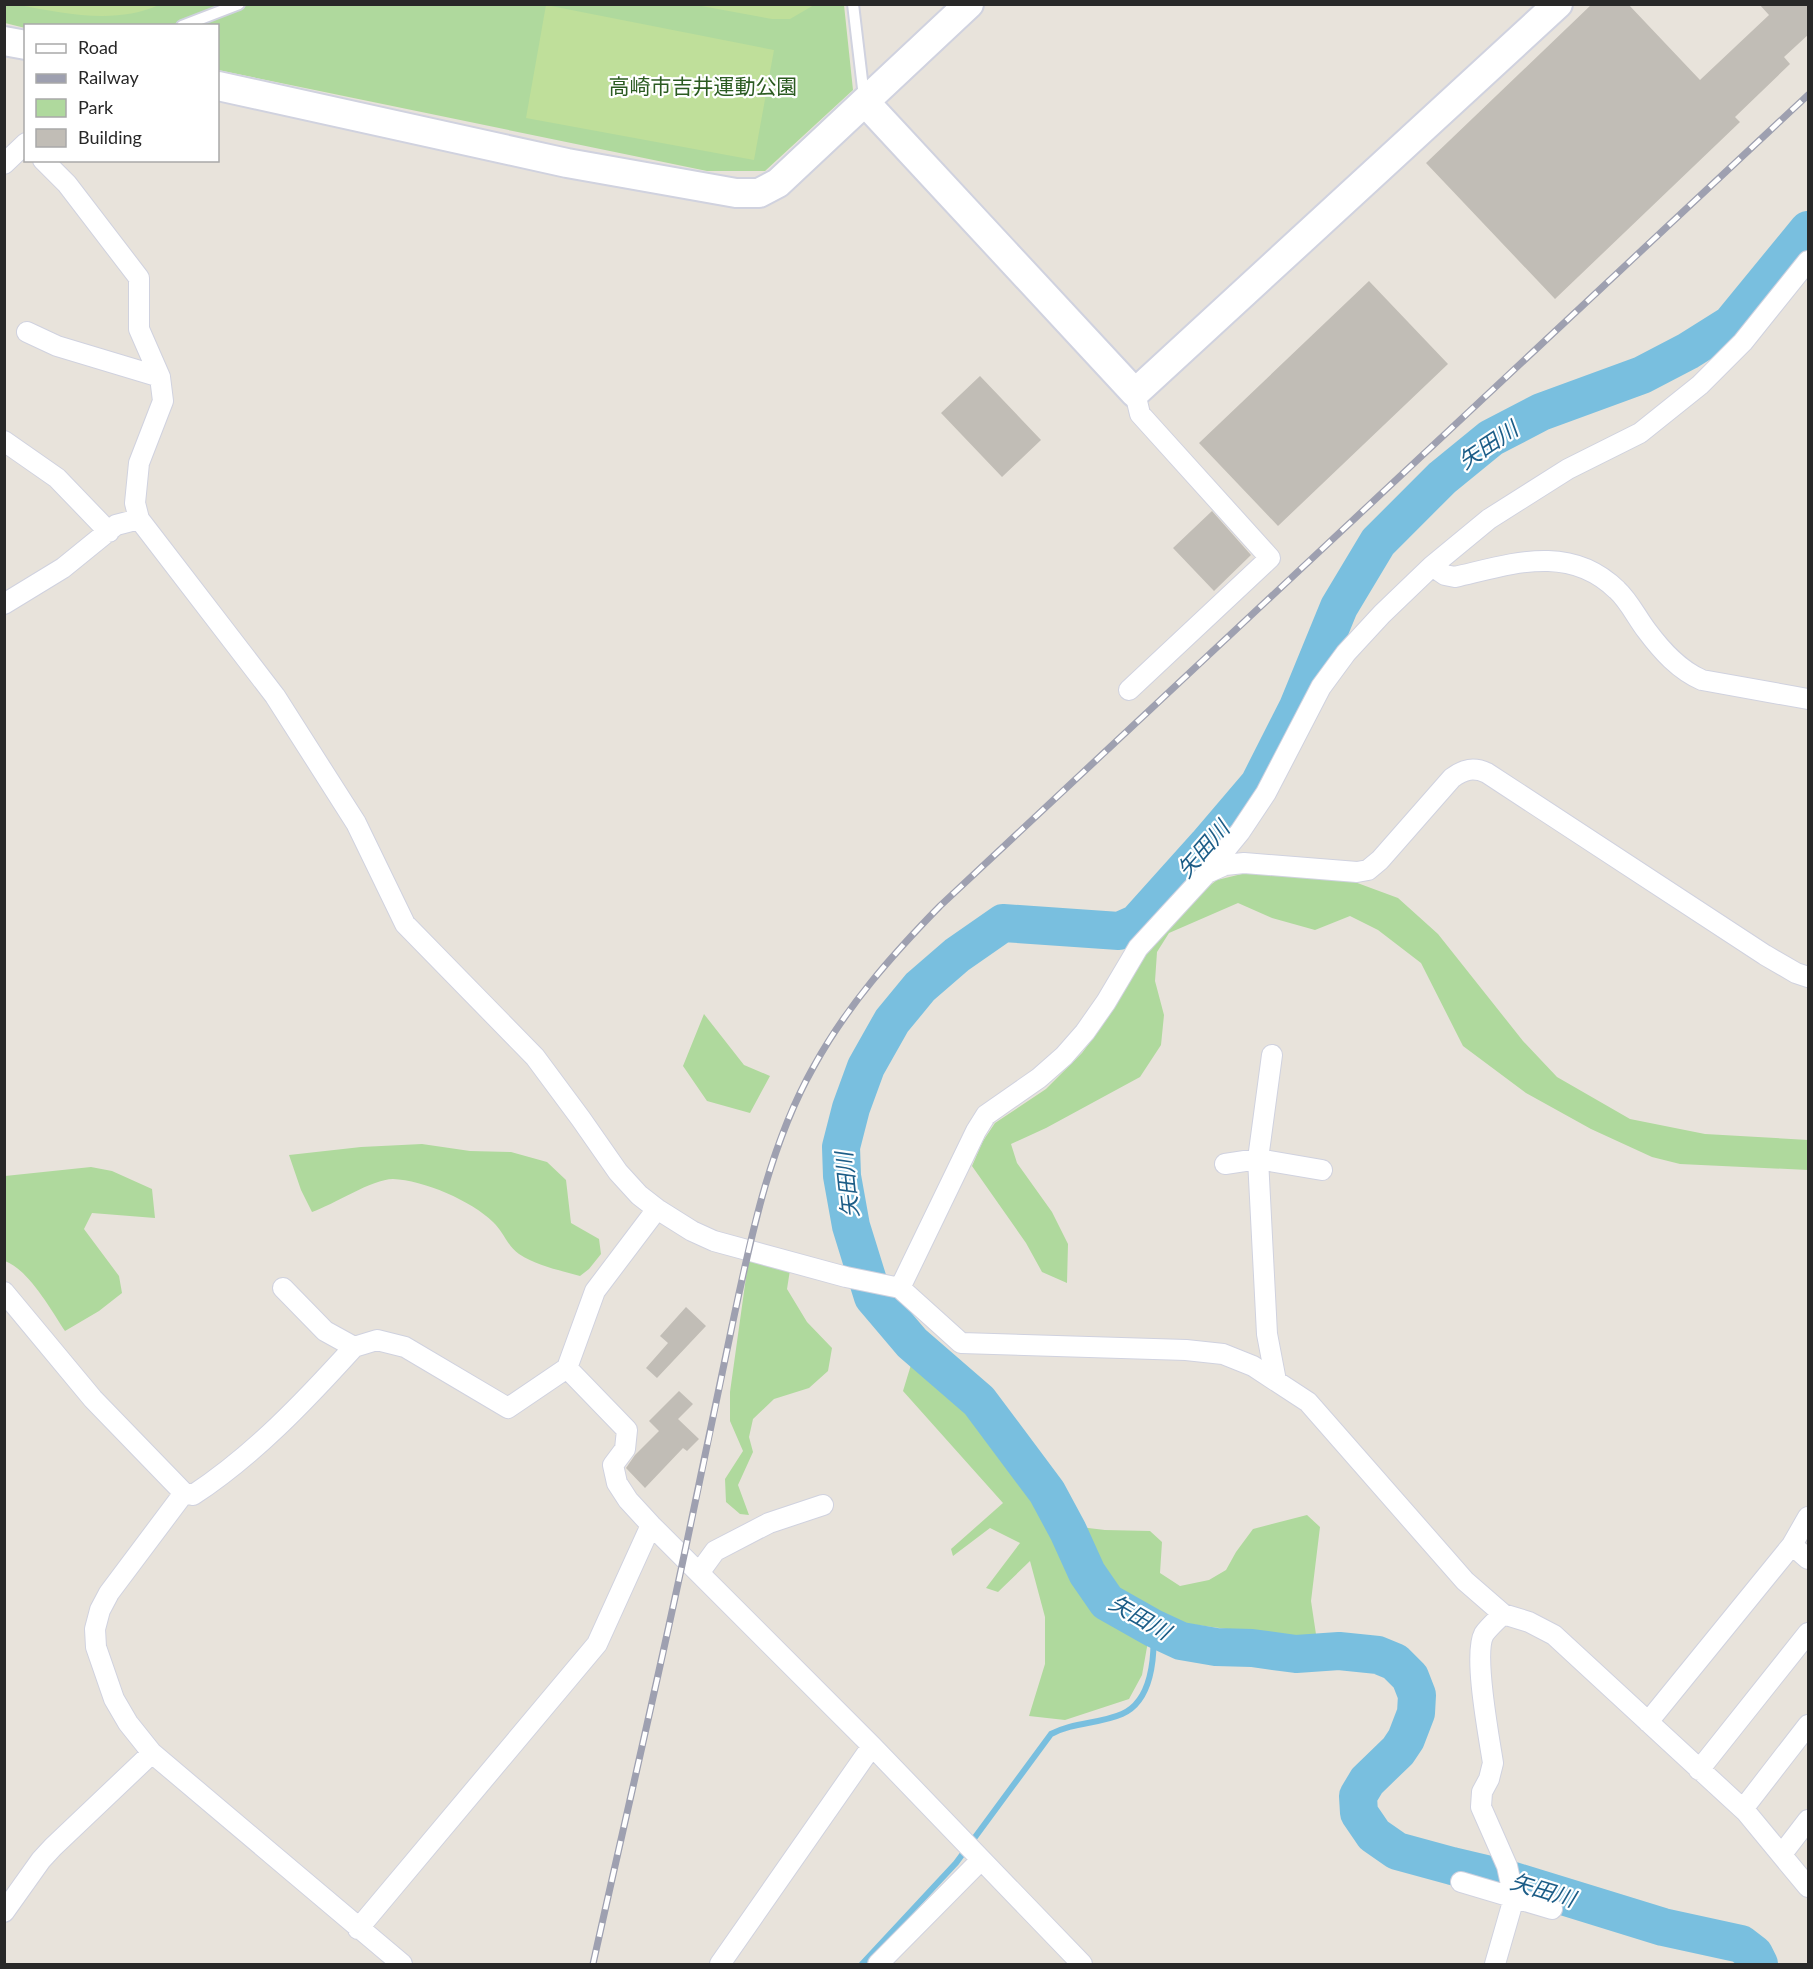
<svg xmlns="http://www.w3.org/2000/svg" width="1813" height="1969" font-family="Lato,'Noto Sans JP',sans-serif">
<style>
.green{fill:#afd99d}
.pitch{fill:#bfdf9a}
.lines{fill:none;stroke-linecap:round;stroke-linejoin:round}
.stream{stroke:#79bfdf;stroke-width:6}
.river{stroke:#79bfdf;stroke-width:38}
.building{fill:#c1bdb6}
.lane-casing{stroke:#d0d2df;stroke-width:14}
.street-casing{stroke:#d0d2df;stroke-width:22}
.secondary-casing{stroke:#d0d2df;stroke-width:32}
.lane{stroke:#fff;stroke-width:10}
.street{stroke:#fff;stroke-width:20}
.secondary{stroke:#fff;stroke-width:28}
.rail-casing{stroke:#9ea0b0;stroke-width:7}
.rail{stroke:#fff;stroke-width:4.5;stroke-dasharray:14;stroke-linecap:butt}
.labels{text-anchor:middle;stroke-width:4.5;stroke-linejoin:round;paint-order:stroke}
.park-label{font-size:21px;fill:#2b5b21;stroke:#fff}
.water-label{font-size:22px;font-style:italic;fill:#1c5d87;stroke:#fff}
</style>
<rect width="100%" height="100%" fill="#e8e3db"/>
<path class="green" d="M5,4L844,5L853,90L765,171H707L218,70V26H26L25,28L5,23Z
M1246,873L1352,881L1398,898L1438,934L1523,1041L1557,1077L1630,1119L1705,1134L1808,1140V1170L1680,1164L1652,1157L1591,1129L1526,1093L1463,1046L1421,963L1378,930L1350,916L1315,930L1272,918L1238,903L1169,933L1157,952L1155,981L1164,1015L1161,1045L1140,1077L1046,1128L1011,1144L1017,1163L1052,1212L1068,1244L1067,1283L1042,1272L1026,1243L972,1166L983,1141L995,1123L1046,1089L1082,1053L1102,1026L1145,949L1196,896L1217,880Z
M704,1014L744,1065L770,1076L750,1113L707,1101L683,1066Z
M422,1144L470,1151L511,1152L547,1162L566,1180L571,1223L599,1239L601,1254L589,1269L580,1276C559,1270 537,1266 519,1254C508,1247 503,1231 493,1222C472,1201 423,1180 393,1179C372,1179 333,1205 312,1212L301,1190L289,1155L361,1147Z
M91,1167L112,1171L152,1189L155,1218L92,1213L84,1229L119,1276L122,1293L99,1311L65,1331C51,1310 29,1270 5,1261V1176Z
M749,1256L790,1270L787,1289L807,1322L832,1348L828,1371L809,1388L774,1399L753,1419L749,1437L753,1452L738,1485L749,1515L740,1514L726,1502L725,1479L743,1451L730,1421V1392Z
M914,1355L965,1404L1002,1452L1046,1523L1105,1530L1150,1531L1162,1542L1160,1573L1180,1586L1209,1580L1226,1570L1236,1552L1253,1529L1307,1515L1320,1527L1311,1601L1317,1641L1152,1619L1142,1675L1129,1699L1065,1720L1029,1716L1045,1664V1617L1030,1561L998,1592L986,1588L1020,1543L990,1528L953,1556L951,1549L1003,1503L903,1391Z"/>
<path class="pitch" d="M18,5H159C115,25 63,13 18,5Z
M546,5L774,50L754,160L526,118Z
M696,5H814L790,19H772Z"/>
<g class="lines">
<path class="stream" d="M862,1964L956,1863L1051,1734C1073,1722 1099,1724 1122,1714C1152,1701 1155,1657 1153,1628"/>
<path class="river" d="M1759,1964L1754,1954L1741,1944L1663,1927L1507,1879L1452,1866L1397,1851L1374,1835L1359,1813L1358,1796L1367,1781L1398,1751L1406,1739L1416,1713L1417,1695L1410,1677L1395,1662L1378,1655L1339,1651L1296,1654L1252,1648L1216,1647L1181,1641L1153,1628L1107,1602L1087,1573L1068,1531L1047,1492L979,1401L912,1343L873,1297L851,1226L842,1176L841,1147L851,1108L866,1067L892,1021L920,987L957,955L1003,923L1119,931L1137,923L1207,845L1259,784L1298,707L1339,607L1378,542L1442,478L1491,438L1541,412L1642,375L1688,351L1731,324L1808,230"/>
</g>
<path class="building" d="M1592,4H1628L1700,80L1769,15L1759,4H1809V34L1784,57L1790,64L1735,117L1740,122L1555,299L1426,163Z
M1369,281L1448,364L1278,526L1199,443Z
M980,376L1041,440L1002,477L941,413Z
M1212,511L1251,555L1214,591L1173,548Z
M686,1307L706,1326L657,1378L646,1368L668,1343L660,1336Z
M679,1391L693,1404L678,1419L699,1439L687,1451L683,1448L645,1488L626,1468L635,1455L659,1431L649,1421Z"/>
<g class="lines">
<defs>
<path id="lane" d="M853,4L864,97
M182,26L239,4"/>
<path id="street" d="M43,160L67,184L139,278V329L160,377L163,401L139,463L135,503L139,519L275,696L356,823L405,924L535,1057L581,1119L618,1172L639,1195L657,1209L692,1231L714,1241L846,1277L900,1288L961,1343L1186,1350L1223,1354L1253,1366L1308,1402L1465,1581L1503,1614L1529,1622L1554,1635L1746,1812L1808,1887
M4,164L26,143
M27,332L57,346L160,377
M4,441L57,478L109,532
M1432,566L1445,575L1455,577C1512,564 1569,543 1617,590C1629,601 1637,618 1647,631C1662,651 1679,670 1702,680L1808,699
M4,604L63,568L116,525L139,519
M1129,690L1270,558L1140,414L1135,393
M1208,871L1240,832L1266,793L1321,687L1346,653L1382,614L1432,566L1489,519L1568,469L1640,433L1700,385L1743,342L1808,261
M1272,1055L1258,1159L1267,1334L1276,1381
M1225,1164L1258,1159L1322,1170
M283,1288L325,1331L354,1347L377,1340L405,1347L508,1408L567,1368L595,1291L657,1209
M900,1288L976,1131L986,1115L1039,1078L1064,1056L1085,1032L1106,1002L1138,948L1207,873L1225,865L1244,863L1357,872L1368,870L1380,860L1452,778C1464,769 1474,767 1487,773L1765,955L1796,973L1808,977
M4,1292L93,1399L184,1493
M354,1347C305,1401 254,1455 193,1495L184,1493L109,1593L100,1610L95,1629L96,1647L114,1699L128,1723L152,1753L402,1964
M567,1368L627,1430L625,1449L613,1465L617,1483L628,1500L651,1525L872,1746L1082,1964
M1792,1545L1808,1559
M699,1573L715,1551L769,1523L823,1505
M1648,1722L1792,1545L1808,1517
M1699,1770L1808,1633
M1743,1809L1808,1725
M1782,1854L1808,1820
M1461,1882L1552,1909
M4,1912L41,1860L53,1847L152,1753
M358,1929L597,1644L651,1525
M720,1964L872,1746
M878,1964L981,1860
M1495,1964L1514,1898L1507,1866L1481,1807L1482,1792L1489,1779L1493,1763C1489,1737 1473,1654 1484,1634C1489,1627 1497,1620 1503,1614"/>
<path id="secondary" d="M4,41L26,45
M218,86L567,163L736,193H759L778,183L969,4
M865,102L1135,393L1558,4"/>
</defs>
<use href="#lane" class="lane-casing"/>
<use href="#street" class="street-casing"/>
<use href="#secondary" class="secondary-casing"/>
<use href="#lane" class="lane"/>
<use href="#street" class="street"/>
<use href="#secondary" class="secondary"/>
<defs>
<path id="rail" d="M593,1964C625,1820 659,1676 689,1532C704,1463 718,1394 732,1326C751,1237 769,1146 814,1066C847,1006 892,955 940,906L1808,95"/>
</defs>
<use href="#rail" class="rail-casing"/>
<use href="#rail" class="rail"/>
</g>
<g class="labels">
<g class="park-label">
<text x="703" y="94">高崎市吉井運動公園</text>
</g>
<g class="water-label">
<text transform="translate(1488 445) rotate(-34)" y="8">矢田川</text>
<text transform="translate(1203 849) rotate(-49)" y="8">矢田川</text>
<text transform="translate(847 1185) rotate(-96)" y="8">矢田川</text>
<text transform="translate(1140 1617) rotate(30)" y="8">矢田川</text>
<text transform="translate(1543 1890) rotate(17)" y="8">矢田川</text>
</g>
</g>
<rect width="1813" height="1969" fill="none" stroke="#282828" stroke-width="12"/>
<rect x="24" y="24" width="195" height="138" fill="#ffffff" stroke="#a9a9a9" stroke-width="1.5"/>
<rect x="36" y="44" width="30" height="9" fill="#ffffff" stroke="#a9a9a9" stroke-width="1.5"/>
<text x="78" y="54" font-size="18" fill="#282828">Road</text>
<rect x="36" y="74" width="30" height="9" fill="#9ea0b0" stroke="#a9a9a9" stroke-width="1.5"/>
<text x="78" y="84" font-size="18" fill="#282828">Railway</text>
<rect x="36" y="99" width="30" height="18" fill="#afd99d" stroke="#a9a9a9" stroke-width="1.5"/>
<text x="78" y="114" font-size="18" fill="#282828">Park</text>
<rect x="36" y="129" width="30" height="18" fill="#c1bdb6" stroke="#a9a9a9" stroke-width="1.5"/>
<text x="78" y="144" font-size="18" fill="#282828">Building</text>
</svg>
